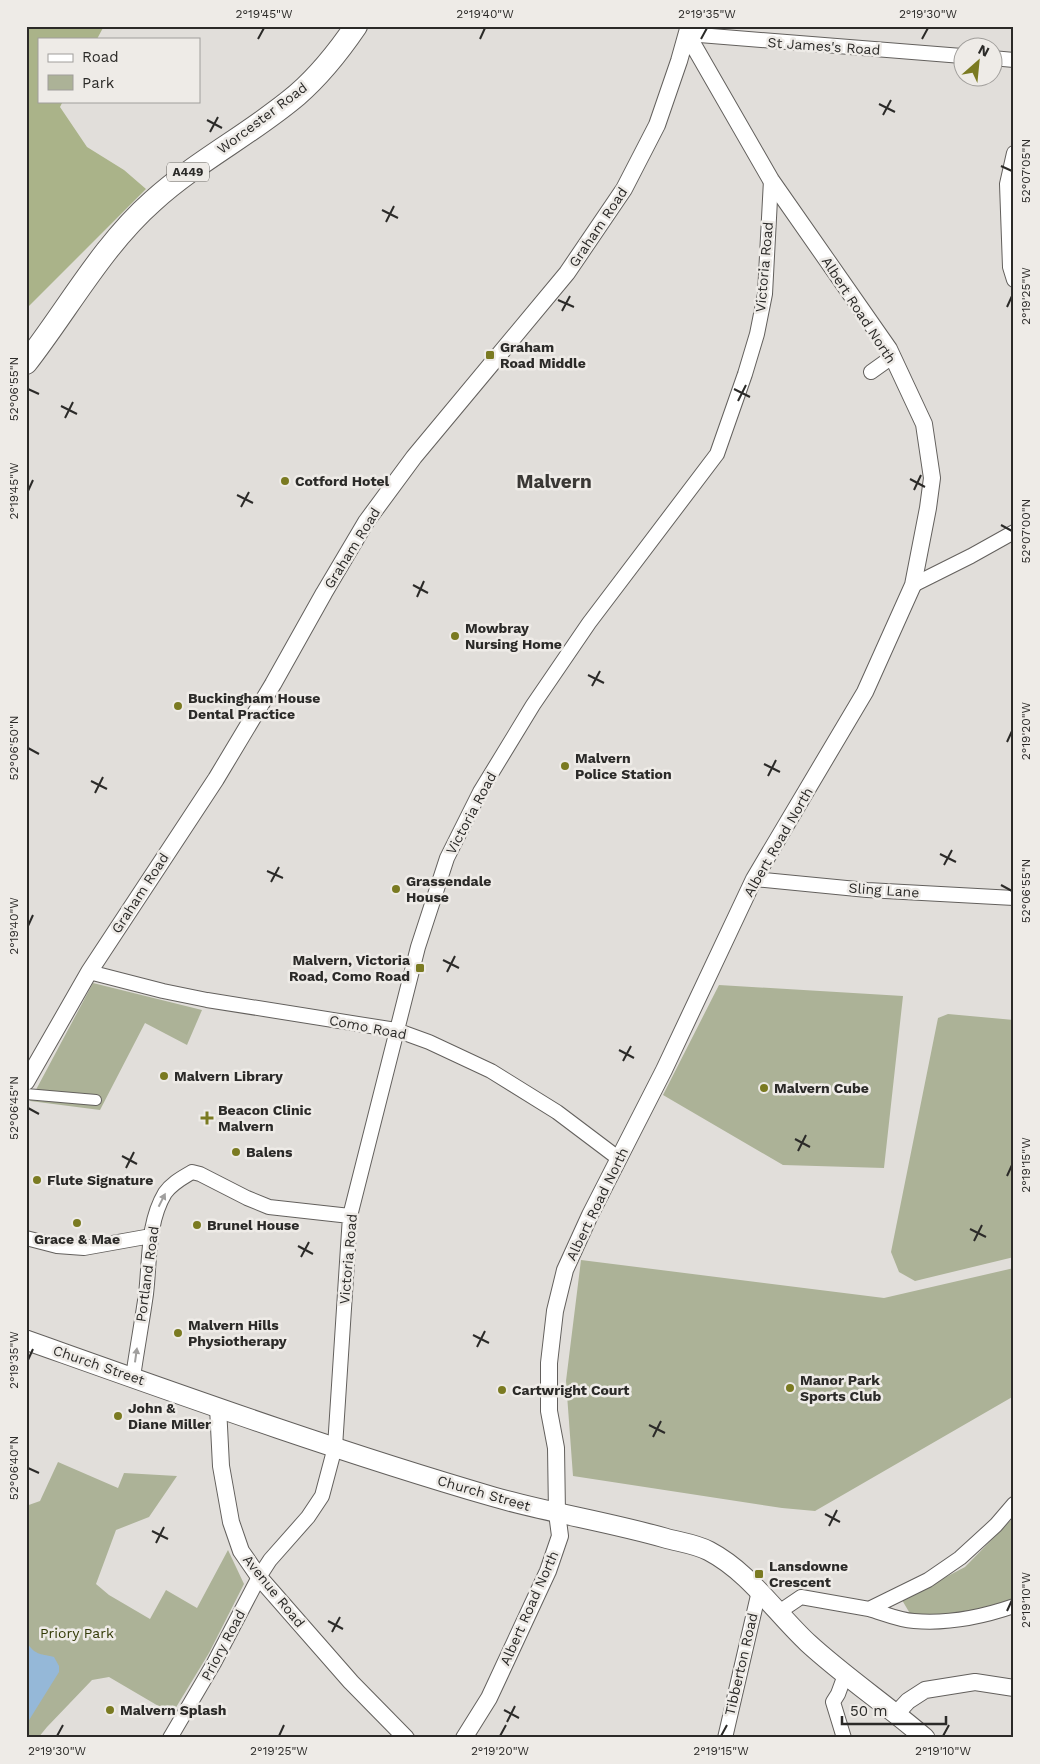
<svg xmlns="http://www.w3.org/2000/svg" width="1040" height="1764" font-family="'Work Sans',sans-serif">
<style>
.green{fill:#acb297}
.forest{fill:#aab389}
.water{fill:#95b8d8}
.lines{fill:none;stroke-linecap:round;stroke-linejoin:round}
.pedestrian-casing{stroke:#63605d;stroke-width:12}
.minor-casing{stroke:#63605d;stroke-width:16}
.tertiary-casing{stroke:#63605d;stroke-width:18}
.secondary-casing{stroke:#63605d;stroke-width:21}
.trunk-casing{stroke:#63605d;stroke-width:24}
.pedestrian{stroke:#fff;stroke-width:10}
.minor{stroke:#fff;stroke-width:14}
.tertiary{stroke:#fff;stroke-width:16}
.secondary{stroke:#fff;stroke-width:19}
.trunk{stroke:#fff;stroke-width:22}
.oneway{fill:#a09f9e}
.ticks{fill:none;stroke:#2b2a28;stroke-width:2}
.poi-dot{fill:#7a7a21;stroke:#eeebe7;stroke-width:2}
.labels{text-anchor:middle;stroke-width:5;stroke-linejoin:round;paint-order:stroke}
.shield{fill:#eeebe7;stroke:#666461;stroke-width:1}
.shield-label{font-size:12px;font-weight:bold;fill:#2b2a28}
.street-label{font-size:14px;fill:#2b2a28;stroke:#eeebe7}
.poi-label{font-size:14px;font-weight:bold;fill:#2b2a28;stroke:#eeebe7;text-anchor:start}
.park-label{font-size:14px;fill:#333a06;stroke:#eeebe7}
.district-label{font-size:19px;font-weight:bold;fill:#3a3835;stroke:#eeebe7}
.neatline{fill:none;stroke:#2b2a28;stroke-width:2}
.ticks-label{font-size:12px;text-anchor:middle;fill:#2b2a28}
</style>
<rect width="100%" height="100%" fill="#e1deda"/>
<path class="green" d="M93,983L202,1010L187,1045L145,1023L100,1110L30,1101Z
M719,985L903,996L884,1168L783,1165L663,1095Z
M948,1014L1014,1020V1257L915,1281L899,1272L891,1252L938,1018Z
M581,1260L884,1298L1014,1268V1396L815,1511L782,1508L573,1476L566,1381Z
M58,1462L118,1488L124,1473L177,1476L149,1517L116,1530L96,1584L109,1595L150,1619L166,1590L197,1608L228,1550L244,1584L209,1653L172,1714L109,1677L92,1680L47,1727L38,1738H26V1506L40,1501Z
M1014,1517V1599L974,1612L912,1617L902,1600L965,1567Z"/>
<path class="forest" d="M26,26H104L97,39H39V101H63L60,107L87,147L124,170L146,189L26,309Z"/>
<path class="water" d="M26,1642C37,1656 38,1653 54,1657L59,1666V1672L26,1725Z"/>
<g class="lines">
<defs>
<path id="pedestrian" d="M26,1094L96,1100"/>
<path id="minor" d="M687,34L962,56
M992,58L1014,60
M1014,153L1007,184L1010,267L1014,280
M871,372L892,357
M913,585L971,556L1014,532
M754,879L867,890L1014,898
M89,972L163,991L207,1000L396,1030L429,1042L491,1071L557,1112L618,1158
M26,1238L57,1246L84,1248L151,1236
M133,1377C137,1349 142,1322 146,1294C150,1261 147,1223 165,1193C172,1183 182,1178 192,1172L200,1174L247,1198L269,1207L350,1216
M869,1609C883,1613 899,1620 914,1621C948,1624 982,1617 1014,1606
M779,1612L801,1597L869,1609L928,1580L960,1558L996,1525L1014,1504
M170,1738L214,1663L259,1577L270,1560L308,1517L322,1496L335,1447L350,1216L418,947L447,858L480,792L533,705L589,623L717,454L745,374L757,334L765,294L771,180
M725,1738L759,1591
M844,1738L833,1702L838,1694L845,1675"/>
<path id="tertiary" d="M26,1082L89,972L216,779L273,684L324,593L366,522L414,457L567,273L624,189L657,125L679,61L688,29
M218,1407L221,1466L231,1522L241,1551L259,1577L351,1682L406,1738
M897,1713L908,1701L925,1690L975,1682L1014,1688
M464,1738L489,1698L548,1571L560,1536L557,1513L556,1448L549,1411V1363L555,1311L565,1270L590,1215L664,1070L754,879L865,692L913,585L928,508L932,478L924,424L889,349L771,180L687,34"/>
<path id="secondary" d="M26,1340C181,1395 336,1451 494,1497C550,1513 609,1522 665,1538C679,1542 696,1544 709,1551C749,1572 775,1612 808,1643C845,1677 887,1705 925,1738"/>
<path id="trunk" d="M26,363C68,309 102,246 153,201C197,161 251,134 297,95C320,75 339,51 356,26"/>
</defs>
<use href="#pedestrian" class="pedestrian-casing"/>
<use href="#minor" class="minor-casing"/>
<use href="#tertiary" class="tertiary-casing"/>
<use href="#secondary" class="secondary-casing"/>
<use href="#trunk" class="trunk-casing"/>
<use href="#pedestrian" class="pedestrian"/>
<use href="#minor" class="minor"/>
<use href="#tertiary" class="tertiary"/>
<use href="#secondary" class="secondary"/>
<use href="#trunk" class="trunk"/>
</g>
<defs><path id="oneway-solid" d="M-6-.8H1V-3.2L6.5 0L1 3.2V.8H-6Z" transform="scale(1.25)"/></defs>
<g class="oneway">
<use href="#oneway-solid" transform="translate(162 1200) rotate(-63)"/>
<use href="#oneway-solid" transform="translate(136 1355) rotate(-82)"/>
</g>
<path class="ticks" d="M258,39L264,28M480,39L485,28M701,39L707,28M922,39L928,28M879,104L895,112M883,115L891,100M207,120L222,128M210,132L218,117M1001,166L1012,171M382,210L398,218M386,222L394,206M558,300L574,307M1007,307L1012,296M562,311L570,296M28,389L39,394M734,389L750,397M738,401L746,385M61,406L77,414M65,418L73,402M910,479L925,487M914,490L921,475M28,491L33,480M237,495L253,503M241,507L249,492M1001,525L1012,531M413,585L428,593M417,597L424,581M588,675L604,683M592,686L600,671M1007,742L1012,731M28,748L39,754M764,764L780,772M768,776L776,760M91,781L107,789M95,793L103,777M940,854L956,862M944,865L952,850M267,871L283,878M271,882L279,867M1001,885L1012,891M28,926L33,915M443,960L459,968M447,972L455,956M619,1050L634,1058M623,1061L631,1046M28,1108L39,1114M795,1139L810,1147M798,1151L806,1135M122,1156L137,1164M126,1168L134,1152M1007,1176L1012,1165M970,1229L986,1237M974,1241L982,1225M298,1246L313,1254M301,1257L309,1242M473,1335L489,1343M477,1347L485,1331M28,1360L33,1349M649,1425L665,1433M653,1437L661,1421M28,1468L39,1473M825,1514L840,1522M829,1526L837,1510M152,1531L168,1539M156,1543L164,1527M1007,1611L1012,1600M328,1621L343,1629M332,1632L340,1617M504,1710L519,1718M507,1722L515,1706M57,1736L63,1725M279,1736L284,1725M500,1736L506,1725M721,1736L727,1725M943,1736L949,1725"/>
<g class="poi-dot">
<rect x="485" y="350" width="10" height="10" rx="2.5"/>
<circle cx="285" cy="481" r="5"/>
<circle cx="455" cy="636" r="5"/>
<circle cx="178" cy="706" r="5"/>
<circle cx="565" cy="766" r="5"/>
<circle cx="396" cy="889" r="5"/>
<rect x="415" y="963" width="10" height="10" rx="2.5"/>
<circle cx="164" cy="1076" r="5"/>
<circle cx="764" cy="1088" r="5"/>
<path d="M204.5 1110.5h5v5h5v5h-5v5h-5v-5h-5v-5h5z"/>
<circle cx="236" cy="1152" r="5"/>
<circle cx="37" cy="1180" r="5"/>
<circle cx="77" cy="1223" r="5"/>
<circle cx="197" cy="1225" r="5"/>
<circle cx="178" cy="1333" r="5"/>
<circle cx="790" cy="1388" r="5"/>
<circle cx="502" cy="1390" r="5"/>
<circle cx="118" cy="1416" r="5"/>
<rect x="754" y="1569" width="10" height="10" rx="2.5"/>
<circle cx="110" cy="1710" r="5"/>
</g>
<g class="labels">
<rect class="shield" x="167" y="162.5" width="42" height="19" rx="4"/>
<g class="shield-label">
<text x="188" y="176">A449</text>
</g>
<g class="street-label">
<text transform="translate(824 46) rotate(4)" y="5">St James's Road</text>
<text transform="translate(262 118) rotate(-37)" y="5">Worcester Road</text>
<text transform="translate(598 227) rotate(-56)" y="5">Graham Road</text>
<text transform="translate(764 267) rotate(-85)" y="5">Victoria Road</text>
<text transform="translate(859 310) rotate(57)" y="5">Albert Road North</text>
<text transform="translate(352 548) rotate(-58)" y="5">Graham Road</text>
<text transform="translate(471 813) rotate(-62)" y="5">Victoria Road</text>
<text transform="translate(778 842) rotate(-60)" y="5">Albert Road North</text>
<text transform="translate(884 890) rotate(4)" y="5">Sling Lane</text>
<text transform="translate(140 893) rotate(-57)" y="5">Graham Road</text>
<text transform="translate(368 1027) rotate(11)" y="5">Como Road</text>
<text transform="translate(597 1204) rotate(-64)" y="5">Albert Road North</text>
<text transform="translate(348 1259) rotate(-85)" y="5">Victoria Road</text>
<text transform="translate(147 1274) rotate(-82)" y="5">Portland Road</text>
<text transform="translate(99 1365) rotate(19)" y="5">Church Street</text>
<text transform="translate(484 1493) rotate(16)" y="5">Church Street</text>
<text transform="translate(274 1591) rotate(51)" y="5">Avenue Road</text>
<text transform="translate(529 1608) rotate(-66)" y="5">Albert Road North</text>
<text transform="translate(223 1645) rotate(-62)" y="5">Priory Road</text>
<text transform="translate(741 1664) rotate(-77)" y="5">Tibberton Road</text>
</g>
<g class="poi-label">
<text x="500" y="352">Graham<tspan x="500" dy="16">Road Middle</tspan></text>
<text x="295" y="486">Cotford Hotel</text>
<text x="465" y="633">Mowbray<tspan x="465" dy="16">Nursing Home</tspan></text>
<text x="188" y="703">Buckingham House<tspan x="188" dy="16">Dental Practice</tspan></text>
<text x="575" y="763">Malvern<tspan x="575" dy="16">Police Station</tspan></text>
<text x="406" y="886">Grassendale<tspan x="406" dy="16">House</tspan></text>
<text x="410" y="965" text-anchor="end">Malvern, Victoria<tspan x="410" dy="16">Road, Como Road</tspan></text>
<text x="174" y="1081">Malvern Library</text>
<text x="774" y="1093">Malvern Cube</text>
<text x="218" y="1115">Beacon Clinic<tspan x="218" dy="16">Malvern</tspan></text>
<text x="246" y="1157">Balens</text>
<text x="47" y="1185">Flute Signature</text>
<text x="207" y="1230">Brunel House</text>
<text x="77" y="1244" text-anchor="middle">Grace &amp; Mae</text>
<text x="188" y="1330">Malvern Hills<tspan x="188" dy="16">Physiotherapy</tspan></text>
<text x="800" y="1385">Manor Park<tspan x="800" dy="16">Sports Club</tspan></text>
<text x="512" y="1395">Cartwright Court</text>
<text x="128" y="1413">John &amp;<tspan x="128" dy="16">Diane Miller</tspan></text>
<text x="769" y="1571">Lansdowne<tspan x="769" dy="16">Crescent</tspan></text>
<text x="120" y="1715">Malvern Splash</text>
</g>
<g class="park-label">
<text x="77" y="1638">Priory Park</text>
</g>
<g class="district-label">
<text x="554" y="488">Malvern</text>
</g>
</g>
<rect width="1040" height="1764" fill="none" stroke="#eeebe7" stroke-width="55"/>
<rect x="38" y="38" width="162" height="65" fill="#eeebe7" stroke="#a09e9b"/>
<rect x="48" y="54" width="25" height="8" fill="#ffffff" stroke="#a09e9b"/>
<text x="82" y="62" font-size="15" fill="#2b2a28">Road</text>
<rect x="48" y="75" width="25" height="15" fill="#acb297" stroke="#a09e9b"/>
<text x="82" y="88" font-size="15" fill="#2b2a28">Park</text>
<g transform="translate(978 62) rotate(27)"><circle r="24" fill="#eeebe7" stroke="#a09e9b"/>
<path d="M0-4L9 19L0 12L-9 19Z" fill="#7a7a21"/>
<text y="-8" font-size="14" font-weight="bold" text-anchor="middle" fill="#2b2a28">N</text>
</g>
<path d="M842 1716v8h104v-8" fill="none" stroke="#2b2a28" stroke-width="2.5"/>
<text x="850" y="1716" font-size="15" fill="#2b2a28" stroke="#eeebe7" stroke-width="4" paint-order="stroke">50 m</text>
<rect x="28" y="28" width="984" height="1708" class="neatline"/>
<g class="ticks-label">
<text x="264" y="18">2°19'45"W</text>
<text x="485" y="18">2°19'40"W</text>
<text x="707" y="18">2°19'35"W</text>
<text x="928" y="18">2°19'30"W</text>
<text transform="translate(1026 171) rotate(-90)" y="4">52°07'05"N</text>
<text transform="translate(1026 296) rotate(-90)" y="4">2°19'25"W</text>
<text transform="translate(14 389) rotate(-90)" y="4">52°06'55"N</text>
<text transform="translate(14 491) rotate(-90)" y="4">2°19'45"W</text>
<text transform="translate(1026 531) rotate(-90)" y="4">52°07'00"N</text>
<text transform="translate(1026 731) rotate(-90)" y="4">2°19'20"W</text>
<text transform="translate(14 748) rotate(-90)" y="4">52°06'50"N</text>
<text transform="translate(1026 891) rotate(-90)" y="4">52°06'55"N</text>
<text transform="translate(14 926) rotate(-90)" y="4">2°19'40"W</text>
<text transform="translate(14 1108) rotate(-90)" y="4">52°06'45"N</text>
<text transform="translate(1026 1165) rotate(-90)" y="4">2°19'15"W</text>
<text transform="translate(14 1360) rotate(-90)" y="4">2°19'35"W</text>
<text transform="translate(14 1468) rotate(-90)" y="4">52°06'40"N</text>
<text transform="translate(1026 1600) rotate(-90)" y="4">2°19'10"W</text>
<text x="57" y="1755">2°19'30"W</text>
<text x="279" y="1755">2°19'25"W</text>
<text x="500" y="1755">2°19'20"W</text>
<text x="721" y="1755">2°19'15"W</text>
<text x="943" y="1755">2°19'10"W</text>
</g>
</svg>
